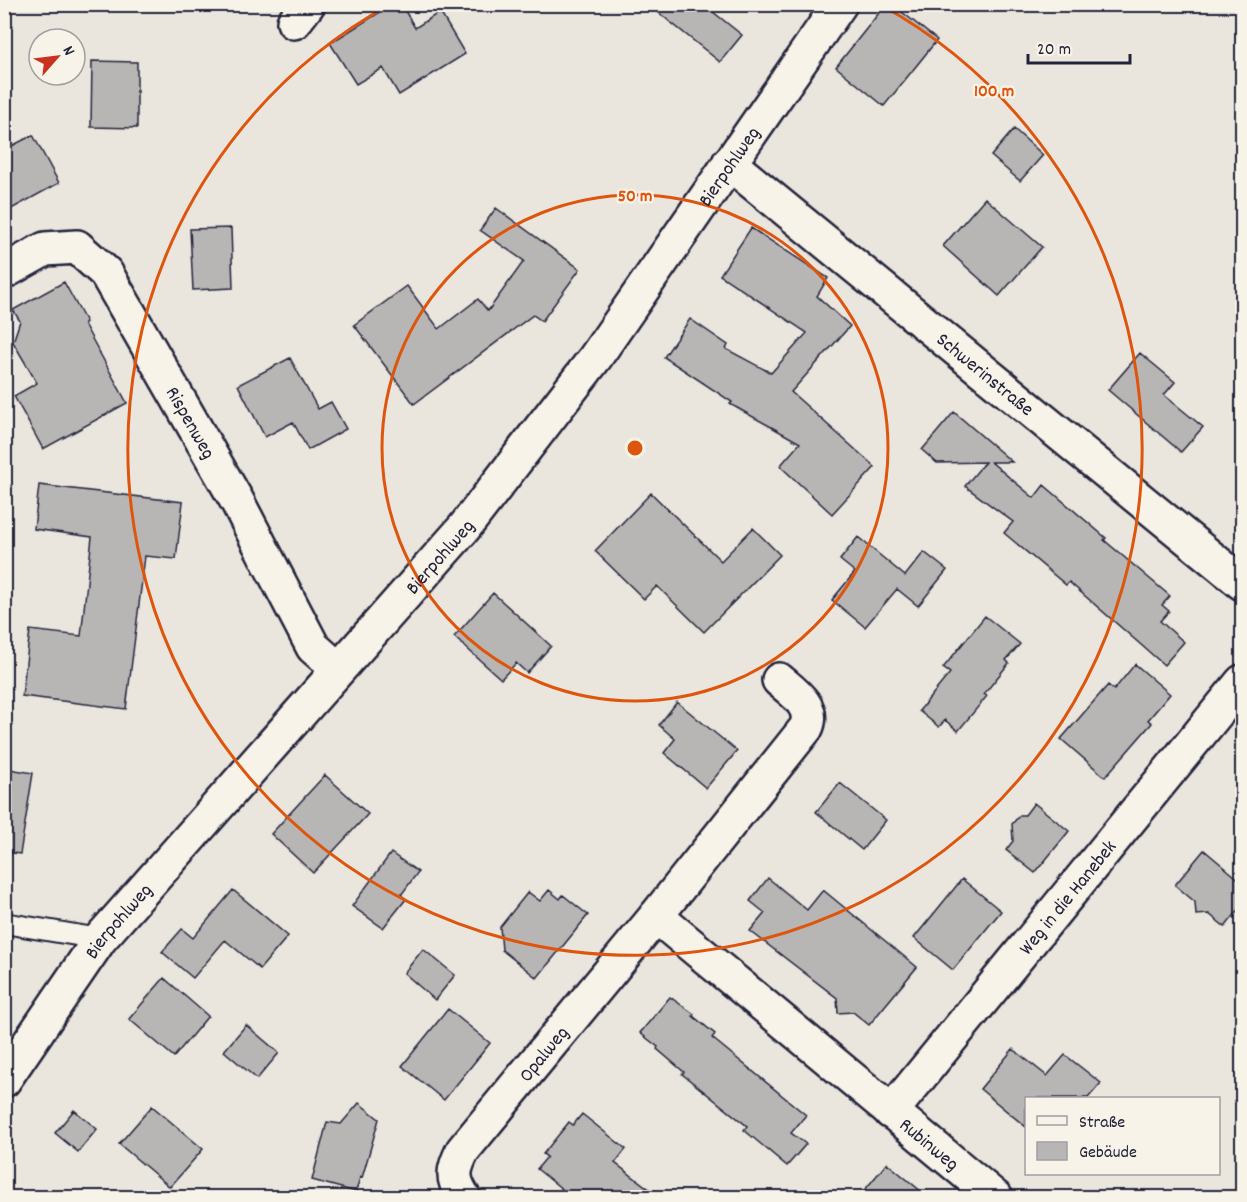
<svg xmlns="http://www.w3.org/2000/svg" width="1247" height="1202" font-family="Dekko,sans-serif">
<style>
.building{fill:#b8b6b5;stroke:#22223b;stroke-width:1.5}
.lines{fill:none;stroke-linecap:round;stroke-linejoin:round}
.lane-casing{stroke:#22223b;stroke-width:24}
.street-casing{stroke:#22223b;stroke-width:38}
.lane{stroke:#f7f3e8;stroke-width:20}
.street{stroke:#f7f3e8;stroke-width:33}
.ring{fill:none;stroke:#de560e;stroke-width:3}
.labels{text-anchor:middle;stroke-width:4.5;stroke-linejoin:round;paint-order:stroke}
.street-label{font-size:20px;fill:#22223b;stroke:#f7f3e8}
.centre{fill:#de560e;stroke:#f7f3e8;stroke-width:3}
.ring-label{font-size:18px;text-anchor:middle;font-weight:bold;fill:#de560e;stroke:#f7f3e8;stroke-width:4.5;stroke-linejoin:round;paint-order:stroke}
</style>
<rect width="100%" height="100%" fill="#eae6de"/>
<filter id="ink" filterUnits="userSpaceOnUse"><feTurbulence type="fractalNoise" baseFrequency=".0167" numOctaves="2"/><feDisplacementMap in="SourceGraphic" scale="12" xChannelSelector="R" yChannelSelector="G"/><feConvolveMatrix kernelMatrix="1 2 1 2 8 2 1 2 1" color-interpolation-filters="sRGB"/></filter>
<g filter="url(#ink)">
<path class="building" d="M393,4H401L415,28L440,12L465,54L399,95L383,68L356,84L330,43Z
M648,4H703L742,35L720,62Z
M886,4H892L937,40L884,106L836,67Z
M92,61L137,62V128L91,127Z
M1014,129L1043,155L1020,181L991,156Z
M33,135L59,183L4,213V150Z
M985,198L1042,247L999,296L943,246Z
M496,208L580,269L542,321L533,315L414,404L354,325L407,286L439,329L478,299L488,311L524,261L480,230Z
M231,228L233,288L193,290L190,229Z
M751,228L828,278L817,296L850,326L791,392L875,467L832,514L780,466L800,443L730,404L732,402L664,357L690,319L728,345L726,349L771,373L807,333L720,275Z
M64,282L86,322L84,324L127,403L43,449L14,396L37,383L13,342L20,321L13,310Z
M1140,353L1175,382L1164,395L1203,427L1181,452L1108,390Z
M290,358L318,409L331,402L346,429L308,450L293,422L265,437L238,385Z
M954,412L1012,462H991L1034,498L1044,485L1106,538L1104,540L1170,596L1162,605L1169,611L1160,621L1184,642L1164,665L1069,582L1066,585L1004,533L1013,522L965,486L985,462L937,463L922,450Z
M39,485L183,502L176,559L145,556L126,709L22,696L30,630L81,636L92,537L34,529Z
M651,493L721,561L753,528L780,555L704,632L657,586L644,599L595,551Z
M858,537L905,576L924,552L947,570L918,606L897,589L865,627L832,600L855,572L840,560Z
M493,593L551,646L527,673L516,663L501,679L454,637Z
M985,616L1020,644L1006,660L1009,663L984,694L987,696L958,731L945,720L939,727L919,711L950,673L943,668Z
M1135,664L1170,694L1148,720L1152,723L1105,777L1061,739L1108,685L1114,690Z
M677,702L737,751L706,788L664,753L675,739L659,725Z
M4,768L33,773L20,854L4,852Z
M325,775L368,814L313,873L271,834Z
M840,783L886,820L862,850L816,812Z
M1034,803L1069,831L1035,873L1006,850L1013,841L1012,824L1020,815H1025Z
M1204,850L1242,882V906L1225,927L1209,914L1196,915L1195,902L1175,885Z
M391,853L418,872L401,895L406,899L383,928L352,906Z
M768,878L807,910L823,890L917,967L869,1025L853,1012L838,1013L837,998L750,931L765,913L750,901Z
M962,879L1001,911L953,970L914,938Z
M233,890L288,936L260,969L225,940L193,978L162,952L182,929L193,938Z
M549,890L560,899L563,895L588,915L537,978L502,950L500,927L528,892L540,901Z
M423,949L455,975L435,1000L404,973Z
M164,978L208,1016L174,1057L129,1019Z
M670,997L694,1014L693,1016L715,1034L712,1038L806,1115L791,1133L806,1144L787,1166L744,1130L747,1126L682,1074L684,1072L657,1049L658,1047L640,1033Z
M448,1009L490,1043L444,1100L402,1066Z
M246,1025L279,1053L257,1079L224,1051Z
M1013,1049L1047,1076L1065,1055L1101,1083L1088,1098H1026V1127L980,1089Z
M359,1103L379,1119L362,1178L360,1177L356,1192L312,1180L327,1122L341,1124Z
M152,1106L203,1149L170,1187L119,1144Z
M74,1110L97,1129L78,1152L55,1133Z
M582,1114L626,1149L615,1163L660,1197H572L537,1169L547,1157L543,1154L569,1122L573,1125Z
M887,1163L928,1197H859Z"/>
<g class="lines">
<defs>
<path id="lane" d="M4,923L100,939"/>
<g id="street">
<path d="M294,22L308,4"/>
<path id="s1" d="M729,163L1242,583"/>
<path id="s2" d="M4,272L45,249L77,247L106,273L237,501L313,647L338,669"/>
<path id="s3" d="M656,916L996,1198"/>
<path id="s4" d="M4,1080L100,939L464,528L595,358L840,4"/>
<path id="s5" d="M891,1112L1242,682"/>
<path id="s6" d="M464,1198C451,1178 453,1170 463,1150L656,916L806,728C816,707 793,692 779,680"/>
</g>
</defs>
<use href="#lane" class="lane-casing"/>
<use href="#street" class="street-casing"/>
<use href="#lane" class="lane"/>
<use href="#street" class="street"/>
</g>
</g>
<g class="ring">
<circle cx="635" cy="448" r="253"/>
<path d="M881 5A507 507 0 1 1 389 5"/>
</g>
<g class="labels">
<g class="street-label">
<text dy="7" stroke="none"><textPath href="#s4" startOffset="1168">Bierpohlweg</textPath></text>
<text dy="7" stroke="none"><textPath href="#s1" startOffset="332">Schwerinstraße</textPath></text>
<text dy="7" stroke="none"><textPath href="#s2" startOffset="290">Rispenweg</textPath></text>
<text dy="7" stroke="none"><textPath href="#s4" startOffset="682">Bierpohlweg</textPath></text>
<text dy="7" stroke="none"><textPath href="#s5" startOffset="278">Weg in die Hanebek</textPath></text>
<text dy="7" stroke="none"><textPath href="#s4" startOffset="196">Bierpohlweg</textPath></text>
<text dy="7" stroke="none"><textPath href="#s6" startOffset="177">Opalweg</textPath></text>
<text dy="7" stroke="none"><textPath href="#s3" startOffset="356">Rubinweg</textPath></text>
</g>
</g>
<circle cx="635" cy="448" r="9" class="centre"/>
<g class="ring-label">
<text x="994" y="96">100 m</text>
<text x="635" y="201">50 m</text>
</g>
<rect width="1247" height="1202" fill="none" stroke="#f7f3e8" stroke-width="24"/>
<rect x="12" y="12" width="1223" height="1178" fill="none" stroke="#22223b" stroke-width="2" filter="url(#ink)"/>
<rect x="1025" y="1097" width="195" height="78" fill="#f7f3e8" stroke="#a29fa3" stroke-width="1.5"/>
<rect x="1037" y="1116" width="30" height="9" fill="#f7f3e8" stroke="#a29fa3" stroke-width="1.5"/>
<text x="1079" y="1127" font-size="18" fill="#22223b">Straße</text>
<rect x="1037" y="1142" width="30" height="18" fill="#b8b6b5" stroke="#a29fa3" stroke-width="1.5"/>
<text x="1079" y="1157" font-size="18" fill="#22223b">Gebäude</text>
<g transform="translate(57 57) rotate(62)"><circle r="28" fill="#f7f3e8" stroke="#a29fa3" stroke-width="1.5"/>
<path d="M0-4.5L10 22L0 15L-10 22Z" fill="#c8321e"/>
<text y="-9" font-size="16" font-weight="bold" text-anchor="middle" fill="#22223b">N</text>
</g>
<path d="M1028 54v9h102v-9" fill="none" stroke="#22223b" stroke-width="3"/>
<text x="1037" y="54" font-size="18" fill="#22223b" stroke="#f7f3e8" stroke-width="4.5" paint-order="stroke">20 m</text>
</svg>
